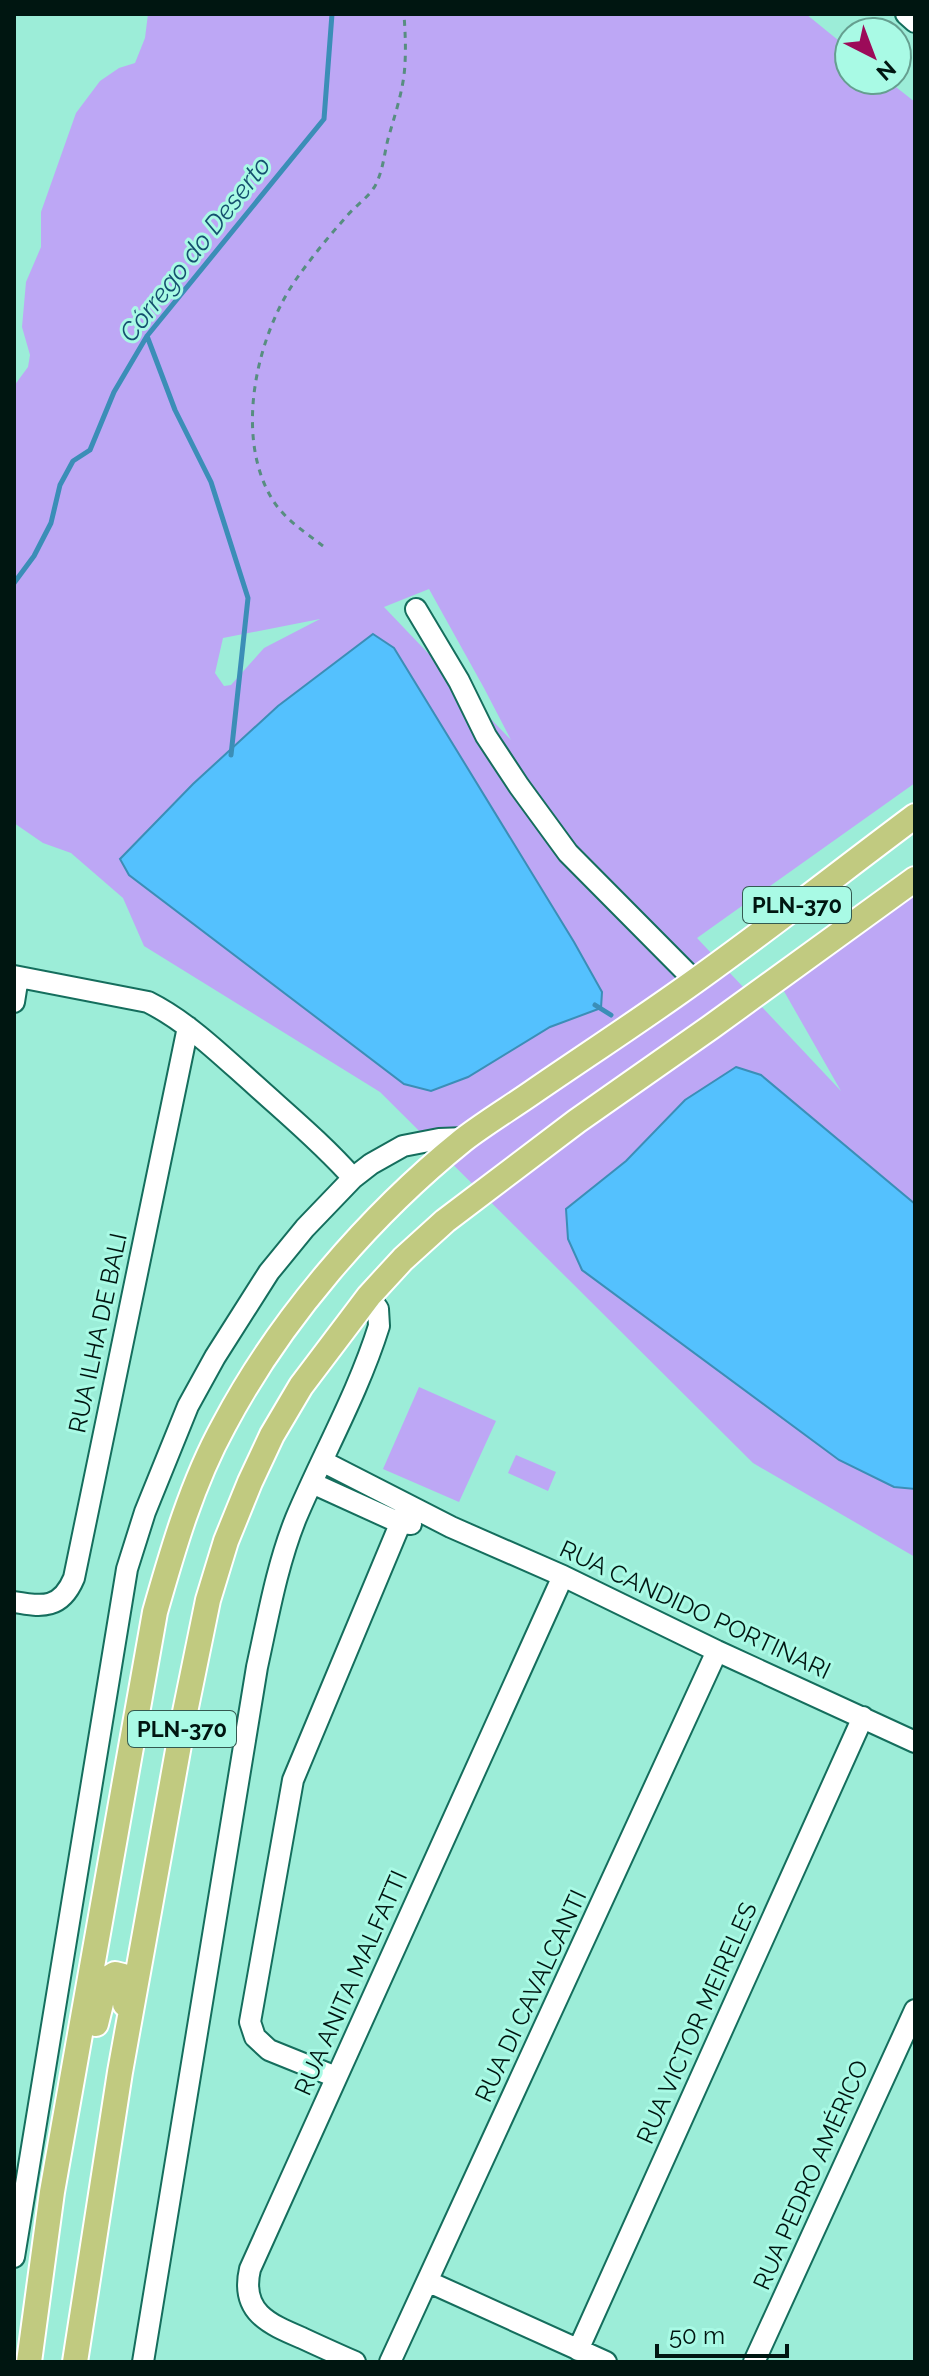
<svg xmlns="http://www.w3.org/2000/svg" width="929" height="2376" font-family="Raleway,sans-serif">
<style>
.green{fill:#bda7f5;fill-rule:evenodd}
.water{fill:#54c1fe;stroke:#3b8eb7;stroke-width:2}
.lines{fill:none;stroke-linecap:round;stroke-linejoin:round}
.stream{stroke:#3b8eb7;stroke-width:5}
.minor-casing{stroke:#156e5d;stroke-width:24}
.major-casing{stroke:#fff;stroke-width:28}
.path{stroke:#578e80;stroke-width:3;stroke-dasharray:6 6;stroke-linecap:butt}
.minor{stroke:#fff;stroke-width:20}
.major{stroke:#c1ca80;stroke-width:24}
.labels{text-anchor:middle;stroke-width:6;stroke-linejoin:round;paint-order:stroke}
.shield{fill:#a9fae5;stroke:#335a51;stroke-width:2}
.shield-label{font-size:22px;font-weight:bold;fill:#001611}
.street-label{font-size:24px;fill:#001611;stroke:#a9fae5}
.water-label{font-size:26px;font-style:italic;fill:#15506f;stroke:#a9fae5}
</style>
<rect width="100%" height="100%" fill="#9cedd8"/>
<path class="green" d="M148,14H806L849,49V80H887L915,102V783L697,938L841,1091L777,979L915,878V1557L753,1463L380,1092L144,946L123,898L71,853L43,843L14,823V386L28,367L30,355L22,327L26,282L41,247V212L76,113L100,81L119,68L135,63L145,38ZM429,589L484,688L511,740L384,607ZM320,619L264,648L231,685L224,686L215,673L223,638Z
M419,1387L496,1421L459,1502L383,1469Z
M516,1455L556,1472L548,1491L508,1473Z"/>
<path class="water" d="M373,634L394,648L574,942L602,992L601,1008L550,1027L468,1077L431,1091L404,1084L129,875L120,859L193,784L278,706Z
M736,1067L761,1075L915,1204V1489L894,1487L839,1460L582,1270L568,1239L566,1209L626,1161L685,1100Z"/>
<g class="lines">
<path class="stream" d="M147,336L175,410L211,482L248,598L231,755
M14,583L34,556L51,523L60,485L73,461L90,450L114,392L147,336L324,119L332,14
M595,1005L611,1015"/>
<defs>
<path id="minor" d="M906,14L915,22
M416,609L459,681L486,736L519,786L568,853L695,981
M14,976L148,1002C188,1022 221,1055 255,1085C288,1115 323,1144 353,1178
M14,1002L18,977
M322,1461L451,1527L563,1576L717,1651L915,1742
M312,1483L400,1523L411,1524
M14,1602C43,1607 61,1609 74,1578L188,1027
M336,2077L269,2050L255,2037L250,2022L293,1780L408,1505
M14,2257L127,1569L145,1512L188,1406L215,1357L269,1272L305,1228L353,1178L371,1164L403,1146L439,1139L466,1138
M429,2282L606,2362
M578,2350L863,1717
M143,2362L257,1667C268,1617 277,1565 296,1518C323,1454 358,1393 379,1326L378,1309L369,1296
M355,2362C337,2354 319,2346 302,2338C269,2324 240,2312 250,2269L563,1576
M390,2362L717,1651
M754,2362L915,2010"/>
<path id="major" d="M96,2024L107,1979L115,1974L123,1976L128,1983L125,2004
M29,2362L52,2192L155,1612C173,1549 192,1483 224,1425C280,1319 370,1215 463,1140C485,1123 510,1108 533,1092C581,1059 630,1027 678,993C758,937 836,875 915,816
M75,2362L120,2072L184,1717L208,1600L226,1541L250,1482L272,1435L301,1386L369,1296L403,1259L445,1221L577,1121L711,1027L915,879"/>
</defs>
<use href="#minor" class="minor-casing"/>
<use href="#major" class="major-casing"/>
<path class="path" d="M323,546C306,533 286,520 274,502C233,439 256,336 297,278C312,257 329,236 346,217C355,206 368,198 375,186C383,171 384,155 388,139C395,114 404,89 405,63C406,46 405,30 404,14"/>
<use href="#minor" class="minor"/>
<use href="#major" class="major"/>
</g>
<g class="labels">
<g class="shield">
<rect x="743" y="887" width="108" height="36" rx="6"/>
<rect x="128" y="1711" width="108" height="36" rx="6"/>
</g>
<g class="shield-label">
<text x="797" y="913">PLN-370</text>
<text x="182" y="1737">PLN-370</text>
</g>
<g class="street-label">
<text transform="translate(98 1333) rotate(-78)" y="8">RUA ILHA DE BALI</text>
<text transform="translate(695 1610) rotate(25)" y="8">RUA CANDIDO PORTINARI</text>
<text transform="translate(351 1983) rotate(-66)" y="8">RUA ANITA MALFATTI</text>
<text transform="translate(531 1996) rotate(-65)" y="8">RUA DI CAVALCANTI</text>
<text transform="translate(697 2023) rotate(-66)" y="8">RUA VICTOR MEIRELES</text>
<text transform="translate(811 2175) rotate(-66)" y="8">RUA PEDRO AMÉRICO</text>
</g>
<g class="water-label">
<text transform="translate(195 249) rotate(-52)" y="9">Córrego do Deserto</text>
</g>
</g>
<rect width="929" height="2376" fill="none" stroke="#001611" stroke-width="32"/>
<g transform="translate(873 56) rotate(138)"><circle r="38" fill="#a9fae5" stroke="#659f90" stroke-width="2"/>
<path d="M0-6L14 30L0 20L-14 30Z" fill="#9c0b59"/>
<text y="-12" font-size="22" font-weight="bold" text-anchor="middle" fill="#001611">N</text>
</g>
<path d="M657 2344v12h130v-12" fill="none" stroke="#001611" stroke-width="4"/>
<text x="669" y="2344" font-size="24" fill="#001611" stroke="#a9fae5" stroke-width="6" paint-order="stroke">50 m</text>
</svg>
